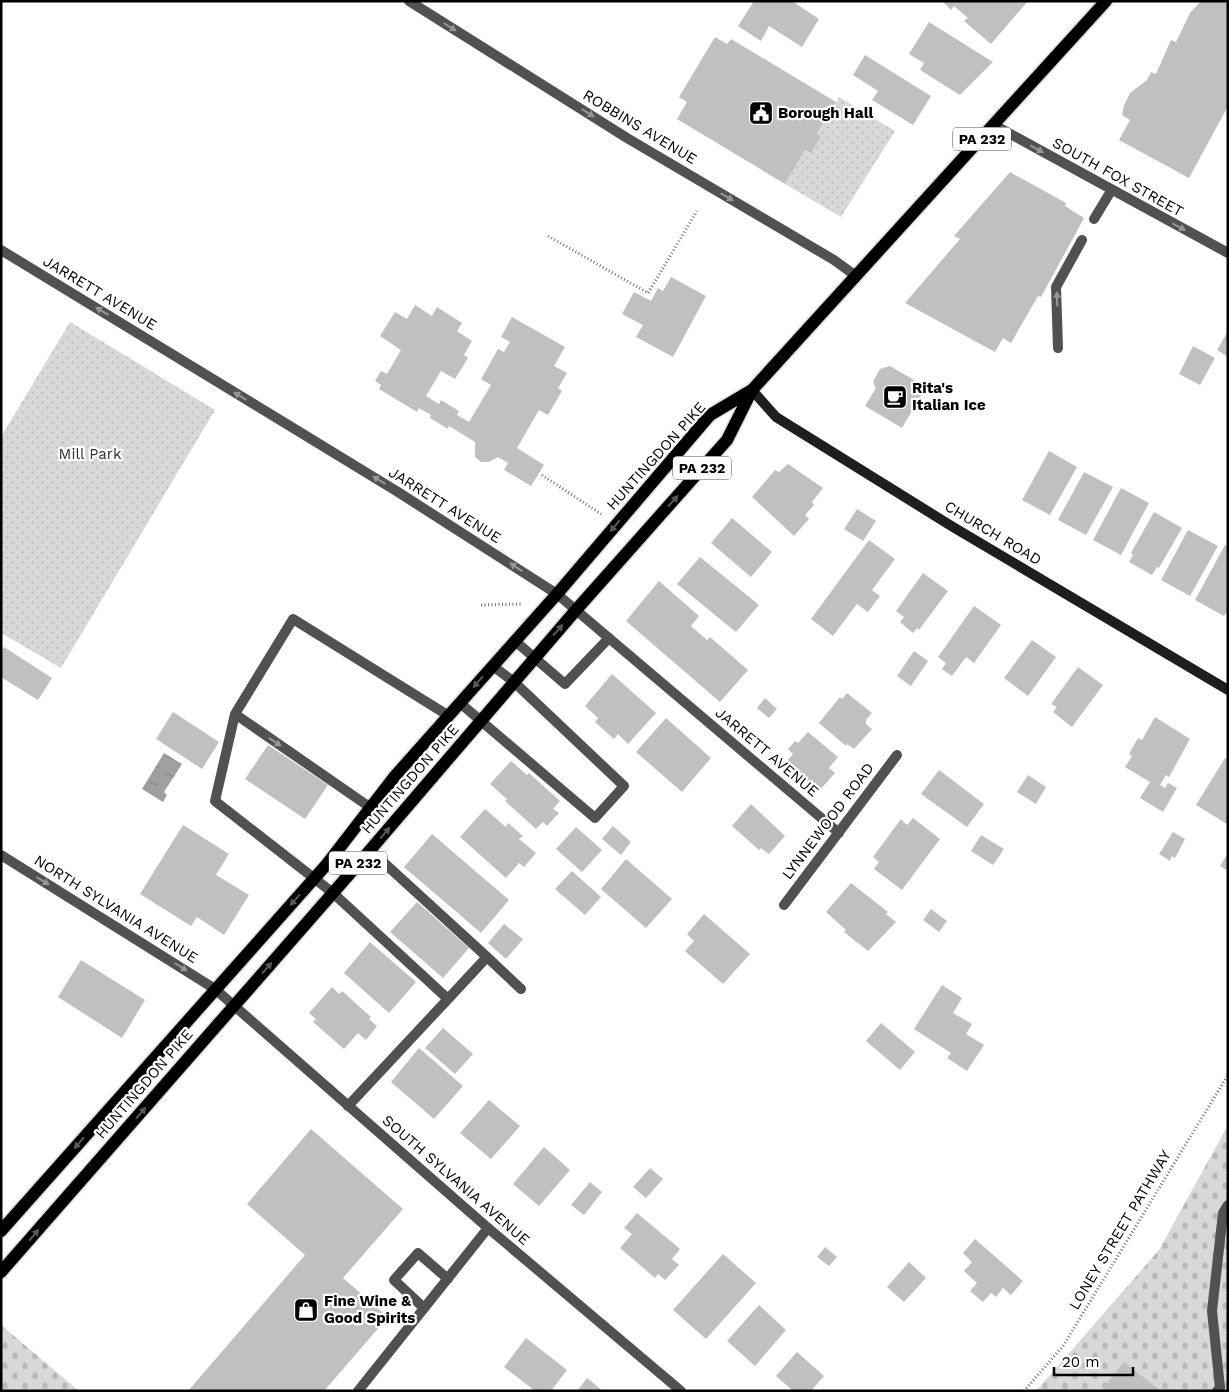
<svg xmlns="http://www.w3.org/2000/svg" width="1229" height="1392" font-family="'Work Sans',sans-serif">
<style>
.cemetery{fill:url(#cemetery-stones)}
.park{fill:url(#park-dots)}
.water{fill:url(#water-ripples)}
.building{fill:#c0c0c0}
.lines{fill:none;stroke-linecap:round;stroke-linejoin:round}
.primary-casing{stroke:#dbdbdb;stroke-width:15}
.path{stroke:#737373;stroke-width:3;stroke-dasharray:1 2.5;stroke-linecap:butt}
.lane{stroke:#515151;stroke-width:10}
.street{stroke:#515151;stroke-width:10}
.secondary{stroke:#1e1e1e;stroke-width:10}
.primary{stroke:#000;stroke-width:12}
.oneway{fill:#979797}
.oneway2{fill:#595959}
.labels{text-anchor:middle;stroke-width:4.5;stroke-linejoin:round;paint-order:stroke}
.shield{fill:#fff;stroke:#4c4c4c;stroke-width:1}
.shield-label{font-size:14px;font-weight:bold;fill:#000}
.poi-label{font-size:15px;font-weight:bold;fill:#000;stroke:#fff;text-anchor:start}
.street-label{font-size:15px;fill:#000;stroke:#fff}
.park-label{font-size:15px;fill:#2f2f2f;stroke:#fff}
</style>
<defs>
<pattern id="cemetery-stones" width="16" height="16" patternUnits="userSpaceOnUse" patternTransform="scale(1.25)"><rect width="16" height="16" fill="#d8d8d8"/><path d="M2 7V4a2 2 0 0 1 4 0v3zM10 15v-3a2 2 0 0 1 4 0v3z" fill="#b8b8b8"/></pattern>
<pattern id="park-dots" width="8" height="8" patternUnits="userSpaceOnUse" patternTransform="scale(1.25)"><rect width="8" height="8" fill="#d8d8d8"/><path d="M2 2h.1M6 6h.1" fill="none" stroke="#b8b8b8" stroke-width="1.8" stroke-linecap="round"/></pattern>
<pattern id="water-ripples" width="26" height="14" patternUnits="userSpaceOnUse" patternTransform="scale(1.25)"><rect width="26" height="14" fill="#9f9f9f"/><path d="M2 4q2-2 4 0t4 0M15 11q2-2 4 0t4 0" fill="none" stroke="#878787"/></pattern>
</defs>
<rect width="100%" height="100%" fill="#fff"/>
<path class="cemetery" d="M1228,1125V1391H1036L1159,1250Z
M1,1325L79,1391H1Z"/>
<path class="park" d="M839,97L895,131L841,217L785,184L805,150L811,153L820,136L817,134Z
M70,322L215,410L61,668L1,633V437Z"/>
<path class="water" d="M164,753L182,764L164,792L167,795L163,802L142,789Z"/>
<path class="building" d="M754,1H792L819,19L802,47L769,26L761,41L738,26Z
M942,1H1028L991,44L964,21L968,18L954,6L951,10Z
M1201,1H1228V106L1189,178L1119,140L1130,120L1122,115L1124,105L1130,93L1147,80L1151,72L1156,74L1171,40L1176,42L1190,13Z
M929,22L993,62L960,95L920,70L924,63L909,54Z
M715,37L727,44L731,39L836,102L817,134L821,136L811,153L805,150L785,184L677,119L687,102L679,97Z
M865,55L931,96L913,125L872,100L878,91L853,75Z
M1010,172L1066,203L1065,206L1084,218L1041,297L1038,296L1011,343L1003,338L995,352L905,303L960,239L954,236Z
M671,277L706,296L673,357L636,337L643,325L622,314L634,292L651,301L658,288L663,291Z
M415,305L432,316L437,307L462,323L457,331L472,341L464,355L468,358L455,379L441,371L426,396L439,404L441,400L451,406L459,411L457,415L469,422L491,385L481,379L498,349L504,352L510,342L501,337L512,317L565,347L554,366L567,373L558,388L562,391L548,415L539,410L517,448L544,465L531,486L504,470L508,463L498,457L489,462H481L475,457V442L449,426L448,429L430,418L431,415L419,408L417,412L379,389L381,385L375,381L381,371L387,374L401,350L380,336L395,312L407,319Z
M1228,331V357L1217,350Z
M1193,346L1215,358L1200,385L1179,374Z
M890,366L926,387L902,428L865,406L876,388L873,382L880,369Z
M1049,451L1077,467L1050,515L1022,500Z
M788,464L823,488L812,502L814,505L805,515L809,519L794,536L752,497L775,470L779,472Z
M1084,472L1113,487L1086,535L1058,520Z
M1121,488L1149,503L1121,555L1093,540Z
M857,509L876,521L863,541L844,529Z
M1154,512L1182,528L1159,568L1157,567L1152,575L1129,562L1133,555L1131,553Z
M732,518L772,552L751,577L711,543Z
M1188,530L1218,546L1190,596L1161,580Z
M869,540L895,559L872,590L880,596L868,612L857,604L833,636L811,619Z
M1225,545L1228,547V610L1224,616L1195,600Z
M700,557L759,605L736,632L677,584Z
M923,573L948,591L919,630L917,628L913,633L900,622L904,617L896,611Z
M659,581L699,616L691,626L707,640L710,637L748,670L720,702L626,621Z
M974,606L1001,625L974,663L966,657L952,676L942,669L946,663L938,657Z
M1032,640L1056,657L1028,696L1004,678Z
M4,647L52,678L38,700L1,677V651Z
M914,651L928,661L911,686L897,676Z
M1078,667L1103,685L1072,727L1053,712L1057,707L1051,704Z
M612,674L656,713L628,744L618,734L614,739L595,722L598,718L585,706Z
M847,693L872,713L866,720V724L872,729L854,749L847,744L846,746L819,723L840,697L842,699Z
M765,698L777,709L769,718L757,708Z
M173,712L219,742L202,769L156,739Z
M1155,717L1190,739L1169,777L1166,775L1160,785L1165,788L1168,783L1177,788L1163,812L1140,798L1150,782L1125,767L1132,756L1129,754L1138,738L1142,740Z
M666,718L711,758L682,792L636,752Z
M808,732L838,757L829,768L835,773L819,791L786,762L793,754L788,749L795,741L798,743Z
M268,745L328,785L305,819L245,779Z
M1225,758L1228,760L1227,824L1196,805Z
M511,761L527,775L529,773L560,801L553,809L559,813L547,826L543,822L536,829L505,801L507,799L490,784Z
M939,770L984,804L967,827L921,794Z
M1028,775L1046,787L1036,804L1017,792Z
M751,804L785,836L769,854L761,848L759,850L732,826Z
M485,809L506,827L508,823L523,836L519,839L536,853L524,867L519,863L506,878L460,837Z
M913,818L940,839L902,890L874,869L879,862L873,857L901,819L907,825Z
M183,825L229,854L216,875L249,895L224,935L197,917L191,926L140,894Z
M613,826L631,842L621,855L602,839Z
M576,827L602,850L582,872L556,849Z
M1173,832L1185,839L1175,858L1172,856L1170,861L1159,854Z
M432,834L509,900L481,933L404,867Z
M981,835L1004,849L993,865L971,851Z
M1228,853V871L1220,866Z
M626,859L672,899L646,928L601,889Z
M572,871L601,897L585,915L555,889Z
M851,883L888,912L886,914L896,922L868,951L844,932L846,930L826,912Z
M417,902L469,948L443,978L390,932Z
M931,909L947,921L939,932L923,920Z
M704,914L750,954L723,984L685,951L694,941L687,934Z
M504,924L523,939L506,959L488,943Z
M370,942L416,982L389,1013L344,973Z
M81,960L145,1000L122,1038L58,997Z
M942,985L962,998L953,1013L972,1024L966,1034L984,1045L967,1071L947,1058L951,1053L914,1029Z
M332,987L339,994L342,991L371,1017L369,1019L377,1026L366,1040L358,1033L344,1049L313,1022L316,1019L309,1013Z
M881,1023L915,1052L900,1070L866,1041Z
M443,1028L473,1054L455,1074L425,1048Z
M419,1048L463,1086L434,1119L391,1082Z
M489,1100L520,1126L491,1159L460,1133Z
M311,1129L403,1209L343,1278L388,1317L324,1391H188L305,1255L247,1204Z
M544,1147L570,1170L539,1206L513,1184Z
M650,1168L663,1179L646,1198L633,1187Z
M590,1182L602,1192L584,1215L571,1205Z
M637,1213L680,1249L672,1259L679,1265L665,1280L658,1274L655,1278L620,1248L632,1234L624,1228Z
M975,1239L1023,1281L1011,1295L1003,1288L996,1297L991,1293L983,1302L970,1291L977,1283L964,1271L972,1262L963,1253Z
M825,1247L837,1257L829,1266L817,1257Z
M723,1254L756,1283L706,1339L673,1310Z
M909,1262L926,1278L904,1302L887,1287Z
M759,1305L786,1330L755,1366L727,1341Z
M526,1338L567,1370L551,1391H535L504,1367Z
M797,1352L824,1376L811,1391H790L791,1389L776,1376Z
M1124,1362L1161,1391H1101Z
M587,1378L603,1391H577Z"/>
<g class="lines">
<defs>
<path id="primary" d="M1,1231L327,864L395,776L557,594L710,415L752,390
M1,1272L353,870L576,610L727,440L752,390L1106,1"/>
</defs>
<use href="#primary" class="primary-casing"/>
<path class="path" d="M548,236L648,293L697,211
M542,475L601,514
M481,605L522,604
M1024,1391L1063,1346L1228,1075"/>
<path class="lane" d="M1094,219L1111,191
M1058,348L1056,287L1082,240
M515,641L565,684L609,638
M460,703L595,818L624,786L514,682L493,666
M235,714L371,808
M370,850L487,957L448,999
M487,957L521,989
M348,1106L448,999L333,893L215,801L235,714L293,619L449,716
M424,1308L394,1280L418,1253L448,1279
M358,1391L488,1228
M1217,1391L1220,1388L1212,1311L1223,1213L1228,1205"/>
<path class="street" d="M409,1L627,138L834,260L856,276
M994,125L1228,253
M1,250L398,492L557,594L839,833
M1,855L215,989L488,1228L681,1391
M784,905L897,755"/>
<path class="secondary" d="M752,390L776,417L953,527L1228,690"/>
<use href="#primary" class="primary"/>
</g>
<defs><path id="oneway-solid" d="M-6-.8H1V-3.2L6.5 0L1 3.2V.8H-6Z" transform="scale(1.25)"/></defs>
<g class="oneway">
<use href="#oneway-solid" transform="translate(450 27) rotate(32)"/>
<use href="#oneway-solid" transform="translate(588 113) rotate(32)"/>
<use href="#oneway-solid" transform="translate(1037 149) rotate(29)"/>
<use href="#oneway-solid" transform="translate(727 197) rotate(31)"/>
<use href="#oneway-solid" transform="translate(1179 227) rotate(28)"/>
<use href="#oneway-solid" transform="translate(1057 299) rotate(-92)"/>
<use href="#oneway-solid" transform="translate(102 311) rotate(-149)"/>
<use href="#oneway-solid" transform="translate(240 396) rotate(-149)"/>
<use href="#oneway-solid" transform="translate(379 480) rotate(-149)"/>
<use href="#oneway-solid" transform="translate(516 567) rotate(-147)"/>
<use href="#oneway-solid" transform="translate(275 742) rotate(34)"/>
<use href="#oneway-solid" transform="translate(43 881) rotate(32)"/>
<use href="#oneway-solid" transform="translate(181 967) rotate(32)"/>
</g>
<g class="oneway2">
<use href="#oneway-solid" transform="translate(673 501) rotate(-48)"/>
<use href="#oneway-solid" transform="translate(615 526) rotate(130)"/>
<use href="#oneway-solid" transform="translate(558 630) rotate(-49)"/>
<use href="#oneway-solid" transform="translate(478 682) rotate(131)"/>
<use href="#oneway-solid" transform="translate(385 833) rotate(-49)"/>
<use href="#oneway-solid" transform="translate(295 900) rotate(132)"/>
<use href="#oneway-solid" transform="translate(267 968) rotate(-49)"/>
<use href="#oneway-solid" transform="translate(141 1113) rotate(-49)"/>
<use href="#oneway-solid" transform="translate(79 1143) rotate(131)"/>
<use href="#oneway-solid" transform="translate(34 1235) rotate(-49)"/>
</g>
<defs>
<symbol id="civic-square" viewBox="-11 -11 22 22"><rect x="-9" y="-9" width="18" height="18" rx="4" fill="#000" stroke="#fff"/><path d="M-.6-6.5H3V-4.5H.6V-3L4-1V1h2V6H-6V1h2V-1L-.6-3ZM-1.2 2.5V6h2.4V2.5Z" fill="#fff"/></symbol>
<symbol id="cafe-square" viewBox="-11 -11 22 22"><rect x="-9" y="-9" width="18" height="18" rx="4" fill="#000" stroke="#fff"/><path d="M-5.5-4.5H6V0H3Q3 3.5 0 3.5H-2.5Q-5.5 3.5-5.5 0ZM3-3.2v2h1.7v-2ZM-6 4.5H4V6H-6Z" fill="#fff"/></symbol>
<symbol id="shop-square" viewBox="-11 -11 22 22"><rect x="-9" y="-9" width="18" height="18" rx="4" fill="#000" stroke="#fff"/><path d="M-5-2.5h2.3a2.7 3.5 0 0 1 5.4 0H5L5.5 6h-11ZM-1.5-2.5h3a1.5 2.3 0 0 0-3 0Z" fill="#fff"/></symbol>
</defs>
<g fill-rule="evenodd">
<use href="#civic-square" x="747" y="99" width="28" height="28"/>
<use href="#cafe-square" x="881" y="383" width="28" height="28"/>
<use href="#shop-square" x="292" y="1296" width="28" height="28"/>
</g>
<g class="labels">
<g class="shield">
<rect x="953" y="127.5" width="58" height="23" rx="4"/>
<rect x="673" y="456.5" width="58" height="23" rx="4"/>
<rect x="329" y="851.5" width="58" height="23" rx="4"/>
</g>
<g class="shield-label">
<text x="982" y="144">PA 232</text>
<text x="702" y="473">PA 232</text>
<text x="358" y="868">PA 232</text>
</g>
<g class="poi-label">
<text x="778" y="118">Borough Hall</text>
<text x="912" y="393">Rita's<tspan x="912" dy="17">Italian Ice</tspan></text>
<text x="324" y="1306">Fine Wine &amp;<tspan x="324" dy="17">Good Spirits</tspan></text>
</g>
<g class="street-label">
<text transform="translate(640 127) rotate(31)" y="5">ROBBINS AVENUE</text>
<text transform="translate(1118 177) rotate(29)" y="5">SOUTH FOX STREET</text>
<text transform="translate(100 293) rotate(31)" y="5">JARRETT AVENUE</text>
<text transform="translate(656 456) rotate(-48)" y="5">HUNTINGDON PIKE</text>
<text transform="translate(445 505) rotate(32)" y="5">JARRETT AVENUE</text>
<text transform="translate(993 533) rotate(31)" y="5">CHURCH ROAD</text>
<text transform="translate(767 752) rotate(40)" y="5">JARRETT AVENUE</text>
<text transform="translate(410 779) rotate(-49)" y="5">HUNTINGDON PIKE</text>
<text transform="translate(828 821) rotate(-53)" y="5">LYNNEWOOD ROAD</text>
<text transform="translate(116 909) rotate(32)" y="5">NORTH SYLVANIA AVENUE</text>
<text transform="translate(144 1084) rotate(-49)" y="5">HUNTINGDON PIKE</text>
<text transform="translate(456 1180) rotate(41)" y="5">SOUTH SYLVANIA AVENUE</text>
<text transform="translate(1120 1230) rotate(-59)" y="5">LONEY STREET PATHWAY</text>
</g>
<g class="park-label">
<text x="90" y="459">Mill Park</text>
</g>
</g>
<rect width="1229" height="1392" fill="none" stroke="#000000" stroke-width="5"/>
<path d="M1054 1367v8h79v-8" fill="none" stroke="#000000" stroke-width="2.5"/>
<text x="1062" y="1367" font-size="15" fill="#000000" stroke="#ffffff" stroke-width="4" paint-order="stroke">20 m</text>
</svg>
